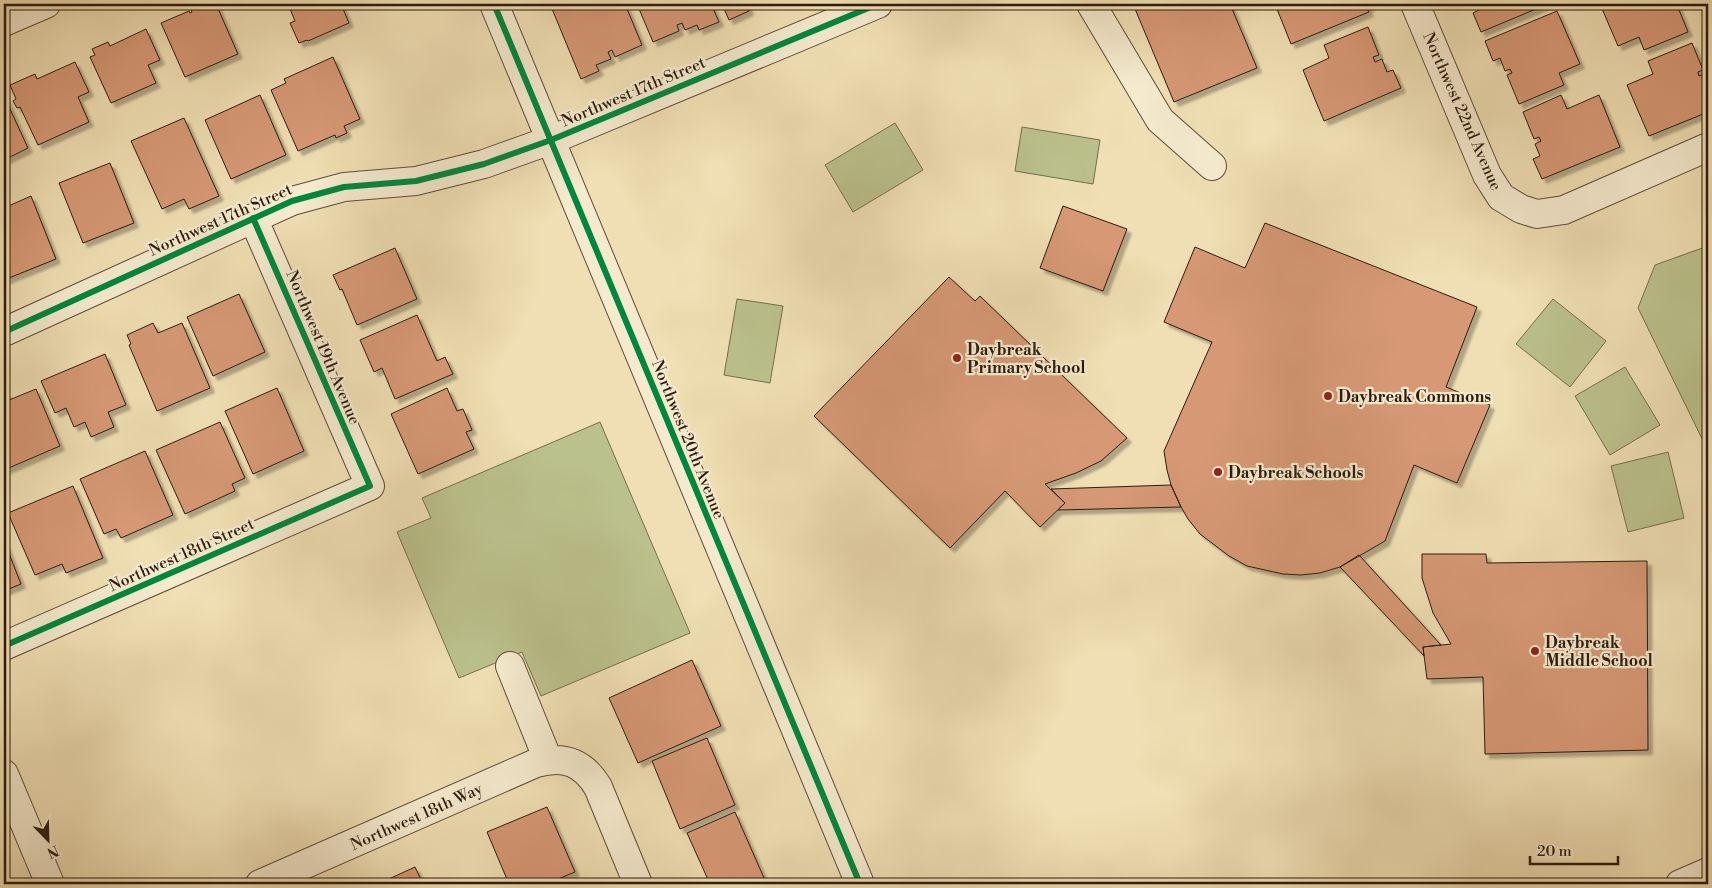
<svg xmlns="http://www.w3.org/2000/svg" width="1712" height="888" font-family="'Libre Bodoni',serif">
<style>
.green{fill:#bbc18c;stroke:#746e4e}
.building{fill:#d69875;stroke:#2c1b0f;filter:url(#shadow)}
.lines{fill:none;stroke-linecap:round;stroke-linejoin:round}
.minor-casing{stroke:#5d4c38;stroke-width:30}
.minor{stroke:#f5eace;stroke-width:28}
.cycleway-casing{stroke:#f5eace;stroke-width:9}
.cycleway{stroke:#00873e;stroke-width:6}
.poi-dot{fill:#8f2418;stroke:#f5eace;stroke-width:2}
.labels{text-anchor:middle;stroke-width:4.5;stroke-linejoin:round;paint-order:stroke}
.street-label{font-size:16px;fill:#2c1b0f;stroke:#f5eace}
.poi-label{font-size:16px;font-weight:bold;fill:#2c1b0f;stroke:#f5eace;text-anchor:start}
</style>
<defs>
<filter id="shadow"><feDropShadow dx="4.5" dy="4.5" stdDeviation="1" flood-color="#0004"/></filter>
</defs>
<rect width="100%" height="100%" fill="#f0dfb4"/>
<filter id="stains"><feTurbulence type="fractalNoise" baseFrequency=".004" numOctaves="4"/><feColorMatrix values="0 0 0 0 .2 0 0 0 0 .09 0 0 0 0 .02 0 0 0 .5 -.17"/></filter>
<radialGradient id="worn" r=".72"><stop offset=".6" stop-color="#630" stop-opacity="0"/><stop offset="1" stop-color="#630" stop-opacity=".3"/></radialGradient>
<path class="green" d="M895,123L923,170L853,212L825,165Z
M1022,127L1100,140L1093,184L1015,171Z
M1708,246V451L1638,308L1655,265Z
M737,299L783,306L770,383L724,375Z
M1553,299L1606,341L1570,387L1516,344Z
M1625,367L1660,425L1610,455L1575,396Z
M600,422L690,633L541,696L522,652L459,678L397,532L431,518L422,498Z
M1668,452L1684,518L1628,532L1611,466Z"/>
<path class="building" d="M192,4H216L238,54L185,77L161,23L189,11L190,13L192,12L189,5Z
M288,4H341L349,23L308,41L307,40L299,43L290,23L295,21Z
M550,4H611L612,6L616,4H625L642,45L615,57L612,50L608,52L611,59L596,65L599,71L581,79Z
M637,4H711L719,22L699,30L697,25L685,30L682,23L677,25L679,31L653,42Z
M722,4H747L749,11L729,20Z
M1133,4H1230L1257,68L1174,102Z
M1275,4H1369L1370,6L1367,8L1369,12L1291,44Z
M1477,4H1548L1481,32L1473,13L1479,10Z
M1600,4H1670L1672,8L1677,5L1688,32L1644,50L1639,37L1618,46Z
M1557,11L1580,64L1559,73L1564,85L1519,104L1507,75L1512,73L1510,69L1505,71L1500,58L1493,61L1485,41Z
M1368,27L1379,55L1373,57L1375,62L1382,59L1387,72L1393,70L1401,88L1324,121L1303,70L1329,58L1324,45Z
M146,29L160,60L148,65L156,83L111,103L90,57L95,55L92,49L108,42L110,46Z
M1692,43L1703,70L1698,72L1699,76L1706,73L1708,79V112L1649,136L1627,85L1653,74L1648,61Z
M333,57L360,119L344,126L347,133L336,138L335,135L298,151L271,90L286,83L284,79Z
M75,62L89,92L78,97L89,122L38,145L20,107L17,108L13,101L16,99L10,85L35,74L37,79Z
M260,95L286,155L231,179L205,120Z
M1561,95L1567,109L1599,95L1620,147L1542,179L1533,159L1540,156L1535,144L1541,141L1539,137L1534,139L1523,112Z
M4,96L28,148L4,160Z
M184,118L219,196L189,209L184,199L162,209L131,141Z
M110,163L134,223L83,243L59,183Z
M31,196L56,259L4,280V208Z
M1063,206L1127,229L1103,291L1040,268Z
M1265,223L1477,307L1446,387L1490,405L1457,483L1414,465L1385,541L1340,567L1320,573L1301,575L1283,574L1247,566L1229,556L1200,534L1188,519L1181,507L1171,485L1167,470L1164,451L1212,342L1164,322L1195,247L1245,268Z
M395,248L417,299L357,325L342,289L340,290L333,275Z
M949,277L975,301L980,296L1127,438L1101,461L1076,473L1045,484L1065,503L1040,527L1005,491L950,548L814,416Z
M239,294L265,352L213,376L187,317Z
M417,315L437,361L445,357L453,374L395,399L382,368L374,372L360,340Z
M153,323L158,333L182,323L210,388L157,411L129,345L131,344L127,335Z
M105,354L126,405L108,412L114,427L91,437L85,422L74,427L66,408L55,413L41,381Z
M277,388L304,451L253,474L225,411Z
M447,388L457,411L463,409L472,430L466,432L474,449L418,474L391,414Z
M36,389L60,446L4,470V395L7,393L9,400Z
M220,422L245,478L232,484L235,491L185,514L156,450Z
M145,451L173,515L121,538L116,529L104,534L80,479Z
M1171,485L1181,507L1058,510L1065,503L1051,489Z
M73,486L103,558L66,573L62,564L35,575L8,513Z
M4,541L21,584L4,591Z
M1422,554H1486L1487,563L1647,561L1648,750L1485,754L1483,677L1427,679L1423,647L1451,644L1433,613L1422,578Z
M1359,555L1441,645L1423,647L1424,656L1340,567Z
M692,660L721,726L638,763L609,698Z
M707,738L735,805L680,829L652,761Z
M547,807L575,872L546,884H509L487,832Z
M735,812L764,878L749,884H710L687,833Z
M415,867L423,884H378Z"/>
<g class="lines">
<defs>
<path id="minor" d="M494,4L860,884
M1091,4L1160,120L1212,166
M1415,4L1487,175L1501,197L1521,209L1537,214L1564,210L1708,147
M4,22L46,4
M4,332L292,201L344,187L416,181L484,164L551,140L878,4
M4,646L370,486L253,218
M510,666L548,760
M4,774L50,884
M260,884L536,763C564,755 583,762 598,787L638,884
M1680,884L1708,872"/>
</defs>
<use href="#minor" class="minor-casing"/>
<use href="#minor" class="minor"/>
<defs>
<path id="cycleway" d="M494,4L860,884
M4,332L292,201L344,187L416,181L484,164L551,140L878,4
M4,646L370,486L253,218"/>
</defs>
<use href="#cycleway" class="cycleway-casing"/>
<use href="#cycleway" class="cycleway"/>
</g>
<g class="poi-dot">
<circle cx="957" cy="358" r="5"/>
<circle cx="1328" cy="396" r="5"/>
<circle cx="1218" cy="472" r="5"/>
<circle cx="1535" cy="651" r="5"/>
</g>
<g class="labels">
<g class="street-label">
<text transform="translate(633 91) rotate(-23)" y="6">Northwest 17th Street</text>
<text transform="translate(1463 111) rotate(66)" y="6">Northwest 22nd Avenue</text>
<text transform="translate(220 219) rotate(-24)" y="6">Northwest 17th Street</text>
<text transform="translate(324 347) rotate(67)" y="6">Northwest 19th Avenue</text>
<text transform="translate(689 439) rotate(68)" y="6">Northwest 20th Avenue</text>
<text transform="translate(181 554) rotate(-24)" y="6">Northwest 18th Street</text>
<text transform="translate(416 816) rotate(-24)" y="6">Northwest 18th Way</text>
</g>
<g class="poi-label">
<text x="967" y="355">Daybreak<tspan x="967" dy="18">Primary School</tspan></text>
<text x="1338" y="402">Daybreak Commons</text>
<text x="1228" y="478">Daybreak Schools</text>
<text x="1545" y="648">Daybreak<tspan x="1545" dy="18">Middle School</tspan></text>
</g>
</g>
<rect width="1712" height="888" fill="none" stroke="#f0dfb4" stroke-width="20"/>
<rect x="5" y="5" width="1702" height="878" fill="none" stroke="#2c1b0f" stroke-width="2.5"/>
<rect x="10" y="10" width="1692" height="868" fill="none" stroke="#2c1b0f"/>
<g transform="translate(48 840) rotate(157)" stroke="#f5eace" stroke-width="4" paint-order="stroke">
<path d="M0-4L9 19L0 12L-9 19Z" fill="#2c1b0f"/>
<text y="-8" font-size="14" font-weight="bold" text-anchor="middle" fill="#2c1b0f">N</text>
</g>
<path d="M1530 856v8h88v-8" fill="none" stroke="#2c1b0f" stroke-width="2.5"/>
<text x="1537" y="856" font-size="15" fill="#2c1b0f" stroke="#f5eace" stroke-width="4" paint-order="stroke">20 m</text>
<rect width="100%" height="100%" filter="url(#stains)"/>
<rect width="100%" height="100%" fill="url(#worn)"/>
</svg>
